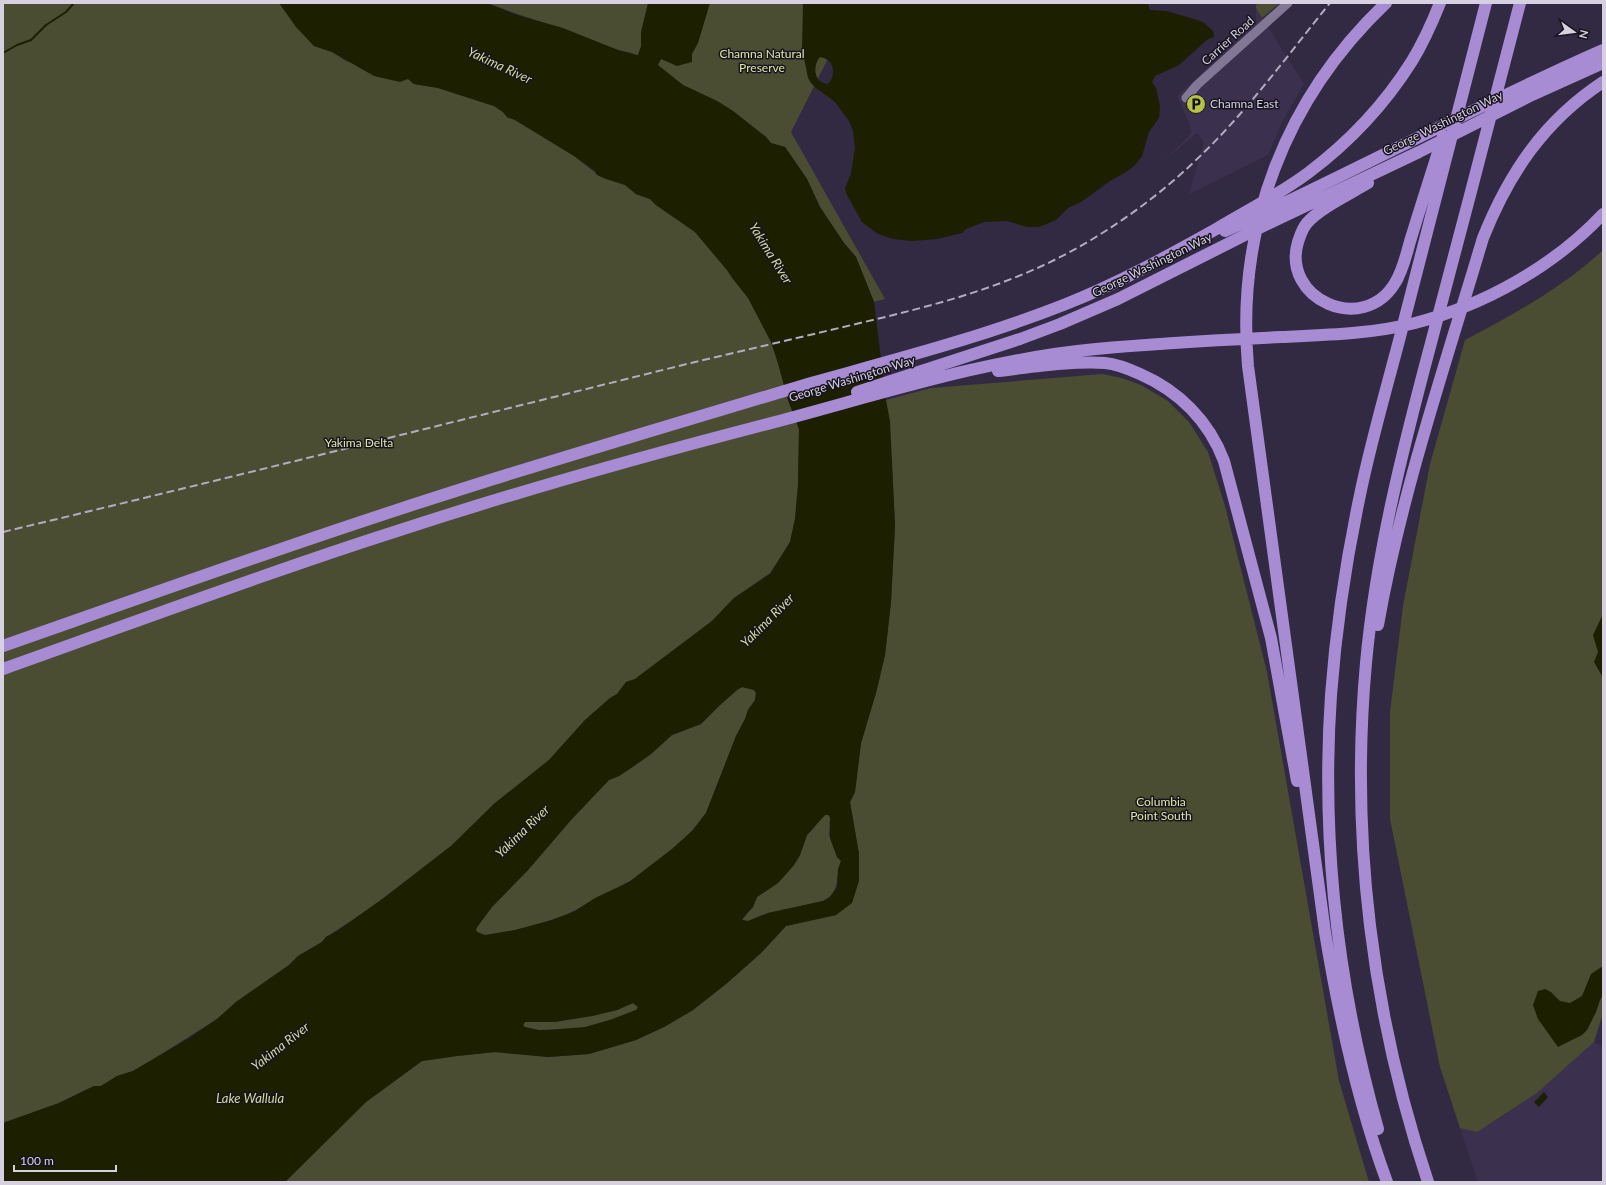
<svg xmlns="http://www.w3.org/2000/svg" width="1606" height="1185" font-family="Lato,sans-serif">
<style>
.built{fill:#3c304f}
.green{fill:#4a4d32}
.water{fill:#1c1f00;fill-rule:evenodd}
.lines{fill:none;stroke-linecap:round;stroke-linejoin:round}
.stream{stroke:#1c1f00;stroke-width:2}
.minor{stroke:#827895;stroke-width:9}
.highway{stroke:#a88cd3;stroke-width:12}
.rail{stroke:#b2acbe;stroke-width:2;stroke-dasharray:8 4;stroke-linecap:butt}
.labels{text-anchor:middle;stroke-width:3;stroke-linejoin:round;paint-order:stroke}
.street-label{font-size:12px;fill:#d6d0e0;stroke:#18141f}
.park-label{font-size:12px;fill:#e0e8a5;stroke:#18141f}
.poi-label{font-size:12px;fill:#d6d0e0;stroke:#18141f;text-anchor:start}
.water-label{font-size:13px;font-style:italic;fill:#d3db98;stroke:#18141f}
</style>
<rect width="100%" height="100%" fill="#322942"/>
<path class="built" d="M1256,8L1304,84L1282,122L1268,155L1189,194L1204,142L1197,133L1162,162L1187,138L1191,132L1190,125L1177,96L1254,25L1256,22Z
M1594,1042L1603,1048V1182H1478L1460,1128L1477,1131L1503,1116L1537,1093Z"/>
<path class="green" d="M3,3H279L314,46L332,52L346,61L408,79L414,84L438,88L494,106L503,112L507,117L515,120L574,156L598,175L625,185L636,194L650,199L656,205L695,232L727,270L733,279L748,297L771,342L778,363L788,400L799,429L798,485L795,519L790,542L780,558L770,573L734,598L712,621L635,679L626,682L617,694L610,698L585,720L549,760L495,803L451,846L368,910L326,937L322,942L298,956L289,965L236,1002L217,1019L152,1060L133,1071L117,1076L101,1086H94L59,1103L3,1123Z
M487,3H856L791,132L885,299L874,302L856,257L844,243L820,207L807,179L785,147L771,143L766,137L733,111L717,101L683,85L631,53L618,50Z
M1260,3H1280L1262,18L1256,8V5Z
M1603,250V1013L1594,1042L1537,1093L1477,1132L1460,1128L1440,1067L1390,819V712L1403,606L1430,464L1465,340C1514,314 1562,288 1603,250Z
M1102,374L1122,378L1141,385L1168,401L1189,422L1208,452L1225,506L1267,672L1339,1081L1369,1182H285L366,1102L422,1061L457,1056L495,1052L548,1057L589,1054L636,1040L664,1027L693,1010L726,984L761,953L786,926L836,915L859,881V854L850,802L855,792L861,743L876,693L885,655L891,602L895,526L892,464L886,400L931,388Z
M742,687L752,689L754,690L756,693L755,700L748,710L745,719L736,736L706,813L690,833L672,849L632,880L566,915L529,927L492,935H482L475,930L492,907L528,870L571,820L609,780L619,776L634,766L651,754L672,735L701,724L720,705L737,690Z
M828,814L830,817L829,835L837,857L841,861C835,876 841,893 823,901L768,913L748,921L742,920L753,907L757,897L778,883L794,865L800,855L807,835L813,829L821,817Z
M633,1003L638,1007L636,1010L602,1023L582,1028L538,1030L525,1027L523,1025L525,1022H554L592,1016L617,1010Z"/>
<path class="water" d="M279,3H487L514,14L563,28L618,50L638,55L641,46V32L648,3H710L698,43L692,54V62L677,66L661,59L658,65L683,85L717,101L733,111L766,137L771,143L785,147L807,179L820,207L844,243L856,257L874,302L886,400L890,421L895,526L891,602L885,655L876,693L861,743L855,792L850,802L859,854V881L852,903L836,915L786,926L761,953L726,984L693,1010L664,1027L636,1040L589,1054L548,1057L495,1052L457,1056L422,1061L366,1102L285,1182H3V1123L59,1103L94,1086H101L117,1076L133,1071L189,1038L217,1019L236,1002L289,965L298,956L322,942L326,937L337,931L385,897L451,846L495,803L549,760L585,720L610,698L617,694L626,682L635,679L712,621L734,598L770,574L790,542L795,519L798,485L799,429L788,400L778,363L771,342L748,298L733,279L727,270L695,232L656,205L650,199L636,194L625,185L606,179L597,175L595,171L574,156L515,120L507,117L503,112L494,106L438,88L414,84L408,79L400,82L374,76L332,52L314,46L296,27ZM742,687L754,690L756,693L755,700L748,710L745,719L736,736L706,813L693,830L672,849L629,882L595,898L575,911L552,920L515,930L485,935L477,932L476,930L477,927L492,907L528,870L571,820L609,780L619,776L634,766L651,754L672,735L701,724L720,705L737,690ZM825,815H828L830,817V838L837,857L841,861L838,869L837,887L830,897L823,901L768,913L748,921L742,920L746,914L753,907L757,897L778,883L794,865L800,855L807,835ZM633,1003L638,1007L636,1010L613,1019L585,1027L549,1030H538L525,1027L523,1025L525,1022H554L592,1016L617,1010Z
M803,3H1149L1148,5L1150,10L1167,11L1197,20L1203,22L1213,31L1214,37L1208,39L1179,65L1155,76L1152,82L1156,88L1160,106L1159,118L1149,132L1142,156L1135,165L1126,172L1110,181L1081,202L1068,208L1056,220L1039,227H1027L1007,221L984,222L966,229L962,233L937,239L912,241L893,239L878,234L862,222L847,195L845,189L851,173L855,148L853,131L849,121L835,102L816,88L811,83L808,78L802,48ZM820,57C834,59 837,74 828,84C814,84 812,66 820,57Z
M1603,614V688L1602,676L1594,662L1598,652L1593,635Z
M1603,966V995L1600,1000L1596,1012L1587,1030L1582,1035L1558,1047L1538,1019L1533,1005L1538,991L1545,989L1551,992L1560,1001L1570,1003L1582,996L1591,974Z
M1544,1092L1548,1097L1539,1107L1534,1102Z"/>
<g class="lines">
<path class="stream" d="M3,53L17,45L31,40L46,25L66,12L74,3"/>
<path class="minor" d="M1186,98L1197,85L1288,3"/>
<path class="highway" d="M1386,3C1285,99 1236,227 1248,366L1325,932C1339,1017 1357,1101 1387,1182
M1368,183C1350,194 1320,208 1307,223C1302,229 1300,236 1298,242C1281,299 1363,336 1395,283C1404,269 1407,250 1412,235C1422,202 1433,169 1443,136
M1225,231C1352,173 1475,106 1603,50
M998,371C1033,367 1070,361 1105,363C1116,364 1129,369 1140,374C1179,391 1209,421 1224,461L1271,638L1297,781
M857,392L1020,339L1060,324L1118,299L1257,229L1419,152L1532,95L1603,63
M1378,625C1401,494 1445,366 1483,238C1509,173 1544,121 1603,82
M3,646C174,586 344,525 516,472C614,442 713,412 811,383C897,359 983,337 1066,304C1119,283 1168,256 1218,228C1248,210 1280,194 1308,173C1348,143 1385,104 1412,61C1423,43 1432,23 1440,3
M3,669C133,623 262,574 394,532C519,491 647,455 775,422C881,394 987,359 1096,349C1158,343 1219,340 1281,337C1326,335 1372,334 1415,323C1485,305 1554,266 1603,214
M1378,1129C1338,988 1321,842 1331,695C1336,628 1346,561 1360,495C1371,441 1387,387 1401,333C1429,223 1458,113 1486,3
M1428,1182C1372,1015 1350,838 1366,663C1376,554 1403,448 1431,343C1461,230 1491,116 1520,3"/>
<path class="rail" d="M3,532C233,477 461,420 691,363C746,350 801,337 856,324C940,304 1016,285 1091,240C1129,217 1164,191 1196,160C1246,113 1287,56 1330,3"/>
</g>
<defs>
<symbol id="parking-disc" viewBox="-11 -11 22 22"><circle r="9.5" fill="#b7c148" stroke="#18141f"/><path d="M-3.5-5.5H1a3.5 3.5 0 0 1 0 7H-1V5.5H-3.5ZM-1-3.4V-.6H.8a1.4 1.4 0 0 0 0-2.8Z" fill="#111"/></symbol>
</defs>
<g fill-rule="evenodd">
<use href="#parking-disc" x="1185" y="93" width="22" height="22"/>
</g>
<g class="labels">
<g class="street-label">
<text transform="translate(1228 41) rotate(-42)" y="4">Carrier Road</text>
<text transform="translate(1443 123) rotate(-26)" y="4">George Washington Way</text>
<text transform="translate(1152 265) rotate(-26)" y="4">George Washington Way</text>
<text transform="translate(852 379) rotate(-17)" y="4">George Washington Way</text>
</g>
<g class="park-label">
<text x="762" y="58">Chamna Natural<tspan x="762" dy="14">Preserve</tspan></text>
<text x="359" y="447">Yakima Delta</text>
<text x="1161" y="806">Columbia<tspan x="1161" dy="14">Point South</tspan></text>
</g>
<g class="poi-label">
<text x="1210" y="108">Chamna East</text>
</g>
<g class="water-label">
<text transform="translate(500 65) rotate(25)" y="5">Yakima River</text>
<text transform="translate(771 253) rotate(58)" y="5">Yakima River</text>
<text transform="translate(767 620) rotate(-45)" y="5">Yakima River</text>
<text transform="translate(522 831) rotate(-44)" y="5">Yakima River</text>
<text transform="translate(280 1046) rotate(-38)" y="5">Yakima River</text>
<text x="250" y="1103">Lake Wallula</text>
</g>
</g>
<rect width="1606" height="1185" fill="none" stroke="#d6d0e0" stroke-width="8"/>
<g transform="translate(1574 32) rotate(104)" stroke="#18141f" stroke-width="3" paint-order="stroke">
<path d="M0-3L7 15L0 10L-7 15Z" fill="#d6d0e0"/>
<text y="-6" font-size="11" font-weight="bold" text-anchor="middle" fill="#d6d0e0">N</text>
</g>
<path d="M14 1165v6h102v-6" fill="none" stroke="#d6d0e0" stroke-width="2"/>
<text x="20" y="1165" font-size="12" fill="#d6d0e0" stroke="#18141f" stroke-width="3" paint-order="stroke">100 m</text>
</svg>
